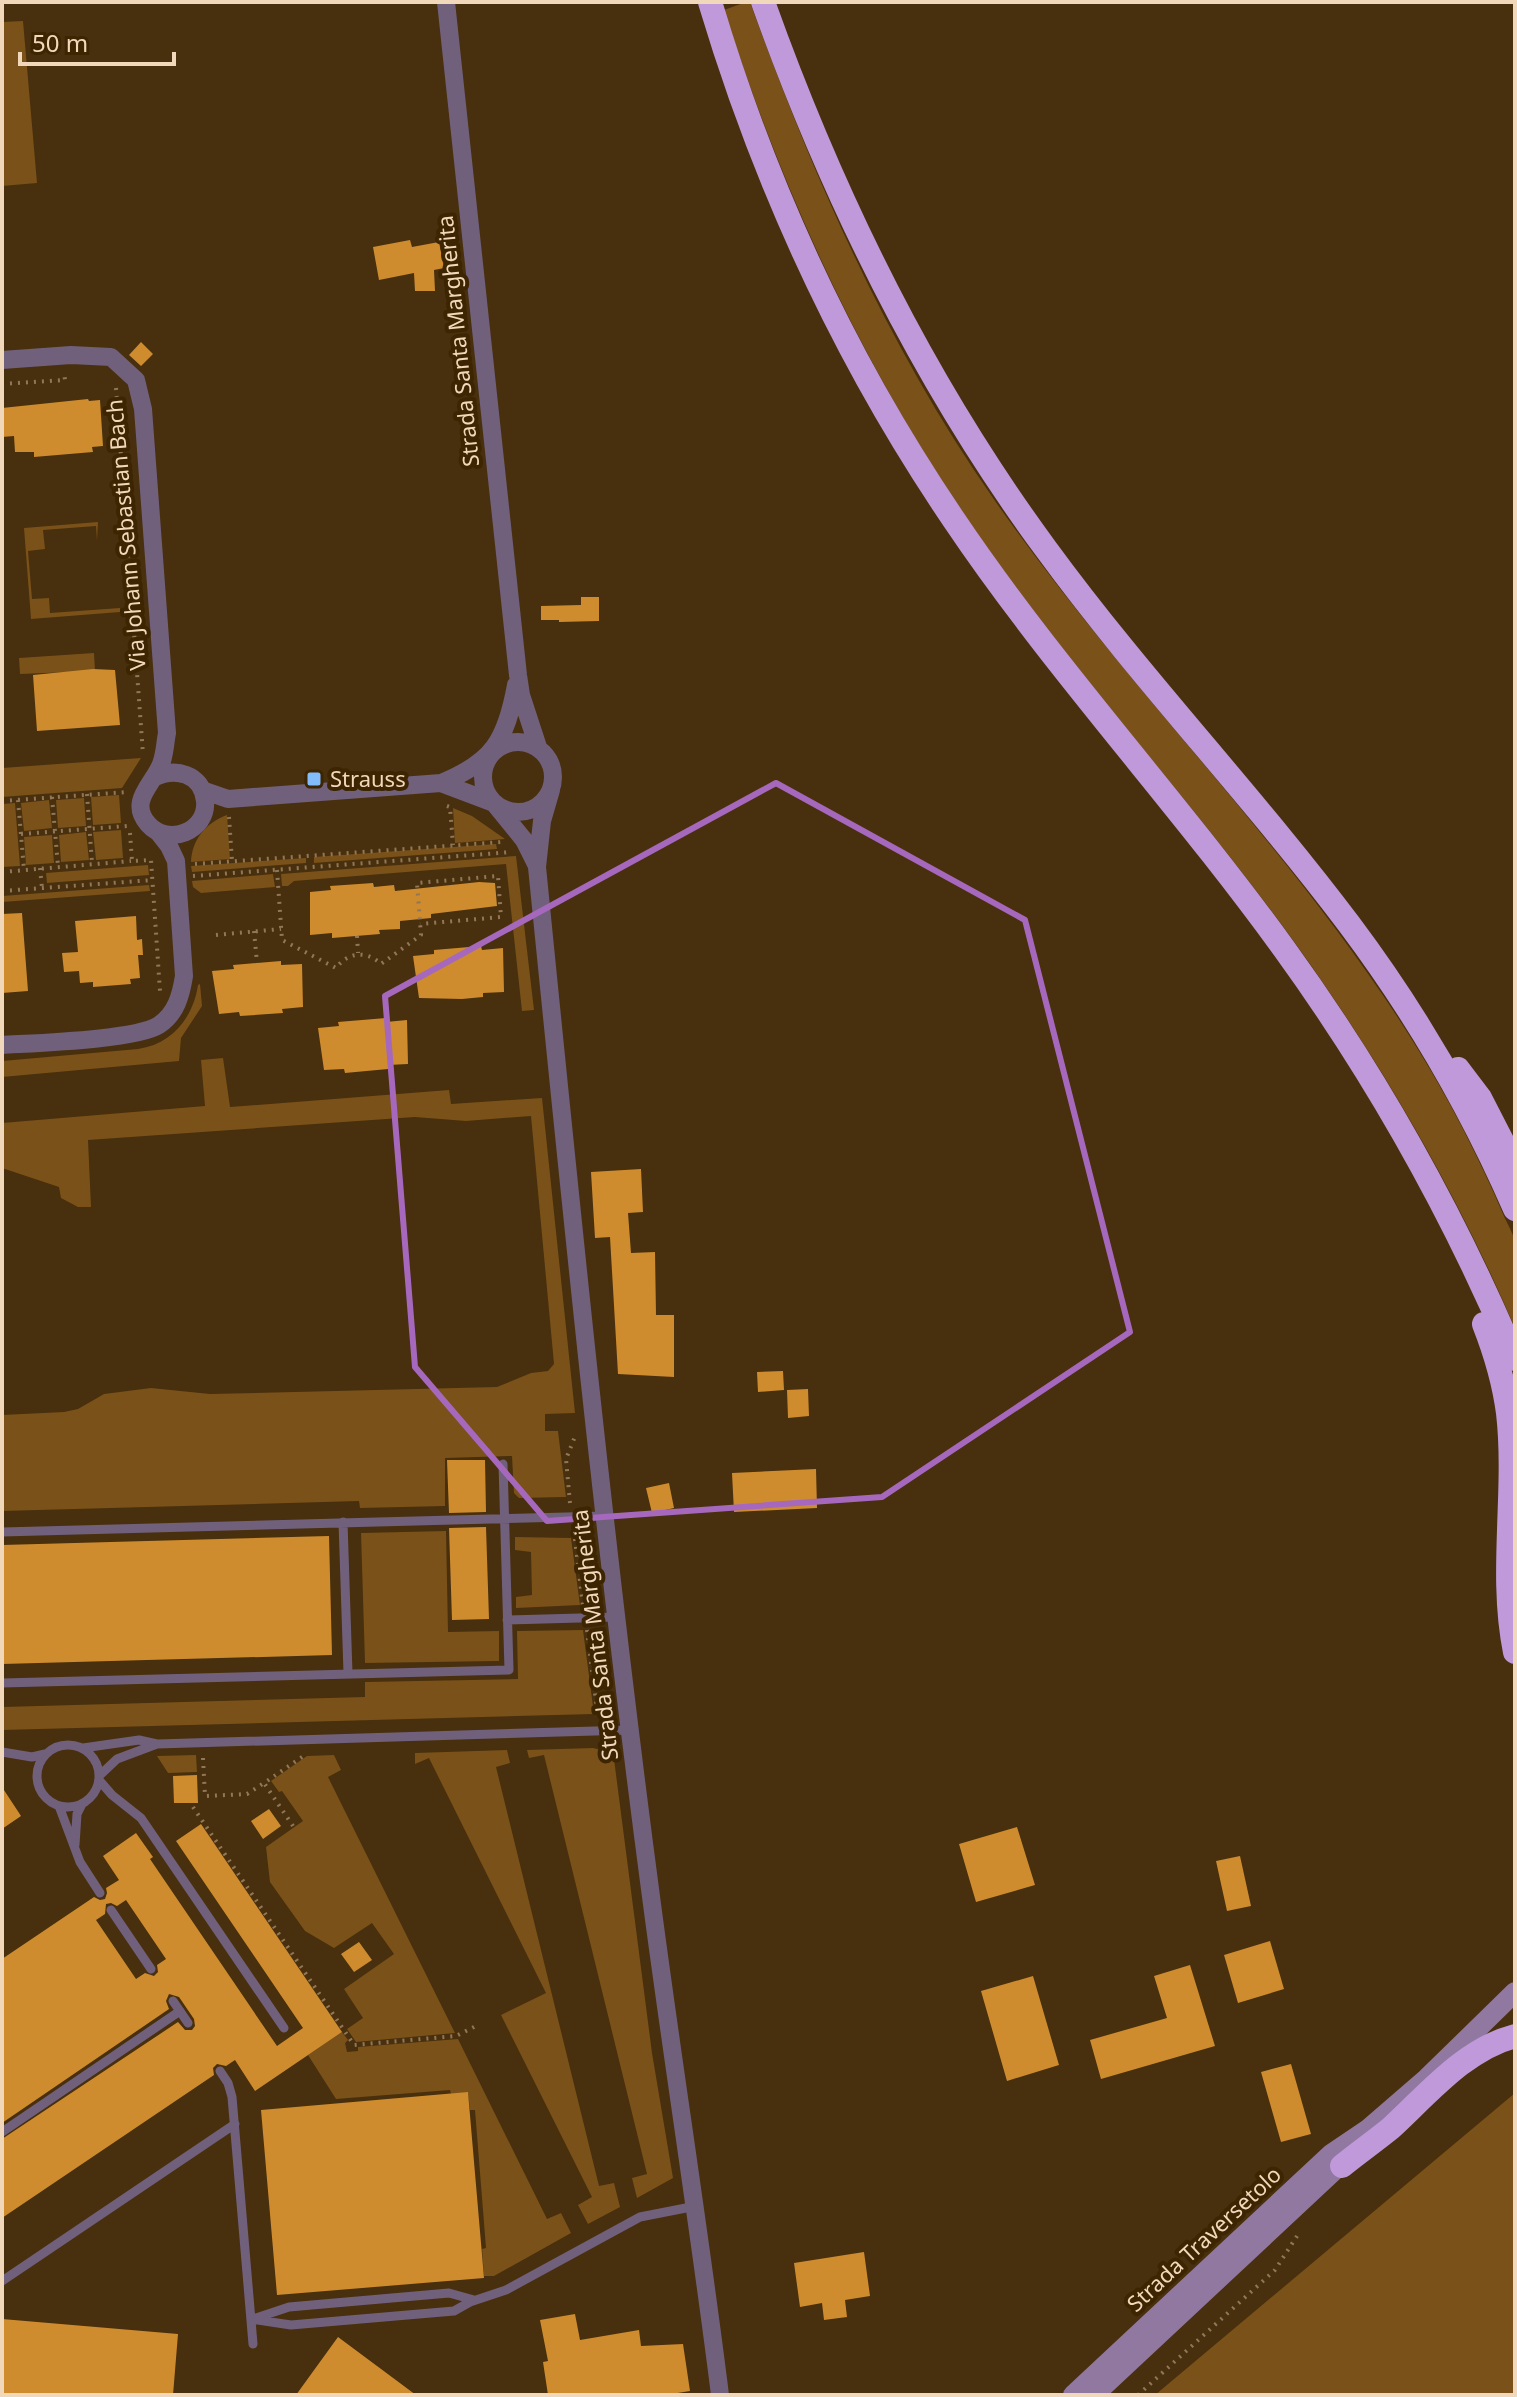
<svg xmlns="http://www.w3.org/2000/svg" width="1517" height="2397" font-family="'Noto Sans',sans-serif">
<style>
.green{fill:#7a5118}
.building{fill:#ce8c2f;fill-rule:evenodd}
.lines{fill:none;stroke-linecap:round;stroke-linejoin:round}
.path{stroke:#917757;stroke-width:4;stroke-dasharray:2 6;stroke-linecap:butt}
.lane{stroke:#70607b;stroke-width:9}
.street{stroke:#70607b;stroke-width:18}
.secondary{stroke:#9078a1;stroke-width:20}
.highway{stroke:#bf99d9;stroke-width:24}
.marked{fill:none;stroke:#a568bd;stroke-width:6;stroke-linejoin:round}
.poi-dot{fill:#82bcfa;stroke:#3d2502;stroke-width:3}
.labels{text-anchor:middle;stroke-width:8;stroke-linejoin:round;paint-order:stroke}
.street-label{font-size:22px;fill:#f2d8ba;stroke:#3d2502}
.poi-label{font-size:22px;fill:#f2d8ba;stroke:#3d2502;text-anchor:start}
</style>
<rect width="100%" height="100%" fill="#482f0d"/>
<path class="green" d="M746,2H750C813,176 887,346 993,498C1143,714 1342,894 1463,1129C1477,1157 1491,1185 1503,1214C1507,1223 1513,1233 1515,1242C1517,1268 1515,1302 1515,1328C1454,1186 1374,1050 1282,925C1182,790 1068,665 972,526C863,368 783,193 724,10Z
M23,21L37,183L2,186V22Z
M98,522L97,541L96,526L43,530L45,549L28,551L32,599L49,598L50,613L120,608V612L31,619L24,528Z
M94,653L95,671L20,674L19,658Z
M141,758L122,788L2,797V768Z
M119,795L121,823L93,825L91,797Z
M84,798L86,826L58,828L56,800Z
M49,800L52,828L24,831L21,803Z
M15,803L20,866L2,867V804Z
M453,808L472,816L505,839L455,843Z
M227,815L230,859L191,862C192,839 206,823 227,815Z
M121,830L123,858L96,860L93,832Z
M86,832L89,860L61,862L59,835Z
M52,835L54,863L26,865L24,837Z
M496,844L497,849L314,863V857Z
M516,856L534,1010L522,1011L506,864L294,881L288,886H282L281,874Z
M306,858V863L192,872L191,866Z
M148,865L149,875L47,883L46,873Z
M273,874L275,887L201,893L193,887L192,881Z
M149,885L150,891L2,902V896Z
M200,984L202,1006L181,1038L179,1061L2,1077V1061L138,1049C172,1044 193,1018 198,985Z
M223,1058L230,1107L449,1090L451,1104L542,1098L575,1413L545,1414V1431H558L566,1497L519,1498L514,1493L512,1456L445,1458V1506L360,1508L359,1501L2,1511V1415L64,1412L78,1409L104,1394L151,1388L210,1394L497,1387L531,1373L548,1371L554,1364L531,1116L466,1121L415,1117L88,1140L91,1207H78L61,1198L59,1187L2,1168V1123L205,1106L201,1060Z
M446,1531L448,1632L499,1631V1661L365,1663L361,1533Z
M515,1537L571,1538L580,1605L516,1608V1597L532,1595L531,1552L515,1550Z
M583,1630L594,1714L2,1730V1707L365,1697V1682L518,1679L517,1631Z
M593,1748L609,1752L614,1759L652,2053L673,2178L637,2198L632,2178L647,2174L544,1755L529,1758L527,1750Z
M507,1750L510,1763L496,1767L599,2186L614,2183L620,2207L588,2224L578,2205L592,2197L501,2015L546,1993L429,1758L415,1764V1753Z
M196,1755L197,1772L168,1773L157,1756Z
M334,1755L341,1770L328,1777L455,2033L356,2042L347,2029L363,2018L344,1989L394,1954L372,1923L334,1948L305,1931L270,1882L266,1847L303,1821L282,1791L279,1792L271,1781L307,1756Z
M342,2032L348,2040L345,2043L347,2052L358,2051V2047L458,2039L547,2219L561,2213L571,2233L494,2276H484L482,2249L486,2248L475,2110H470L468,2093L451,2094L450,2090L336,2099L308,2055Z
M1515,2093V2395H1155Z"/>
<path class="building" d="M410,240L412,247L439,242L444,268L434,270L435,291H415L414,273L379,280L373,247Z
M141,342L153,354L141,366L129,355Z
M88,399L89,401L100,400L103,446L92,447L93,452L34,457V452H15L14,436L2,437V408Z
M581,597H599V621L559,622V620H541V606L581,605Z
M93,669L115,670L120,725L37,731L33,675Z
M479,882L495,883L497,906L431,914V918L400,921V929L379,930L380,934L332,938V933L310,935V892L331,890L330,886L373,883L374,887L394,885L395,891Z
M22,913L28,991L2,993V914Z
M136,916L137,940L142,939L143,955H138L140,978L130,979L131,984L93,987V982L80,983L79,971L64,972L62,953L78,952L75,921Z
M481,946L482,950L503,948L504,992L483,993V997L462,999L419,998L413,956L434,954V950Z
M281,961V965L302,964L303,1007L282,1009L283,1013L240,1016L239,1012L219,1014L212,971L234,969L233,965Z
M386,1018V1022L407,1020L408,1064L388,1065V1069L345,1073L344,1069L324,1070L318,1028L339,1026L338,1022Z
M641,1169L643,1212L628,1213L631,1253L655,1252L656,1315H674V1377L618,1374L610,1237L595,1238L591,1172Z
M783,1371L784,1390L758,1392L757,1372Z
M808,1389L809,1416L788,1418L787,1390Z
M447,1460H485L486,1512L449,1513Z
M816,1469L817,1508L734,1512L732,1473Z
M669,1483L674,1508L652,1513L646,1488Z
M486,1527L489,1619L452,1620L449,1528Z
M329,1536L332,1655L2,1664V1545Z
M197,1775L198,1803H174L173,1776Z
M2,1787L21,1816L2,1829Z
M269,1809L281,1826L263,1839L251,1821Z
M201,1824L342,2032L255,2091L235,2060L226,2066L217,2064L213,2068L214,2075L2,2218V2139L178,2022L185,2030H192L195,2026L194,2019L179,1997L169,1994L166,2001L169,2009L2,2123V1959L94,1897L100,1900L105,1899L107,1893L106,1888L119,1880L103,1856L136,1833L153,1857L150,1859L277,2046L303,2028L176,1841ZM126,1900L166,1959L157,1965L158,1972L154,1976L145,1973L136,1979L96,1920L105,1914L106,1904L111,1903L117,1906Z
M1017,1827L1035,1885L976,1902L959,1844Z
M1240,1856L1251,1906L1227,1911L1216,1861Z
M1270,1941L1284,1989L1238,2003L1224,1955Z
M359,1942L372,1960L354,1972L341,1954Z
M1190,1965L1215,2046L1101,2079L1090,2040L1167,2018L1154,1976Z
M1033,1976L1059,2065L1007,2081L981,1991Z
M1291,2064L1311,2134L1281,2142L1261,2072Z
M468,2092L484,2278L277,2295L261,2110Z
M864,2252L870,2296L845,2300L847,2317L824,2320L822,2303L800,2307L794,2263Z
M575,2314L580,2340L639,2330L641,2346L683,2344L690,2391L665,2395H548L543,2362L548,2361L540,2320Z
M2,2319L178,2334L173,2395H2Z
M338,2337L416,2395H296Z"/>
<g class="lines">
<path class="path" d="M2,384L65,380L64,372
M116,388L143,754
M87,794L92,863
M52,797L58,866
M18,800L24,870
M2,801L127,792
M447,806L450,807L453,845
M229,817L232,861
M130,833L132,861L151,860L160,991
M21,834L127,826
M195,864L502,842
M40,868L42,888
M277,870L282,940L336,968C348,952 366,950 381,964L421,935L417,883L498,876L501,917L420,924
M2,872L131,861
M193,876L512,852
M2,891L153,880
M254,931L257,963
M216,935L281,929
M357,936L358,953
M570,1503L566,1459L576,1434
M574,1531L583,1606
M587,1630L598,1717
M203,1758L205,1796L247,1794L264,1783
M193,1807L354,2045L456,2036L478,2025
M293,1826L264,1783L305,1755
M1138,2395L1275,2270L1299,2233"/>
<path class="lane" d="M343,1522L348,1673
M2,1532L605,1516
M507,1620L616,1617
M2,1683L509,1670L503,1464
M37 1776a31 31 0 1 1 62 0a31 31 0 1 1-62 0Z
M83,1748L139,1740L157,1744L630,1730
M2,1752L32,1757L45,1754
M99,1776L117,1759L157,1744
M99,1780L112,1795L141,1818L284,2028
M59,1806L80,1862L100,1893
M75,1845L77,1814L82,1804
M111,1910L151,1969
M173,2001L188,2023
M220,2071L228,2083L232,2097L253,2344
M2,2132L180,2011
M2,2281L235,2124
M256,2318L289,2307L449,2293L474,2300
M251,2319L291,2325L454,2311L470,2302L506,2290L640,2217L696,2206"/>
<path class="street" d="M446,2L518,675L521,695L538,747
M2,360L71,355L111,357L136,380L143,409L167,733C165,743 165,754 161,764C153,785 128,801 148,824C168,847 208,831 205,801C202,773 175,767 153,778
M483 777a35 35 0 1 1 70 0a35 35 0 1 1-70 0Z
M441,783L494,803L524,840L537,866
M202,790L228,799L441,783C493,762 506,740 516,685
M551,790L542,821L537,867C571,1208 605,1549 650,1889C672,2058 699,2226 720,2395
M2,1045C34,1043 136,1040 159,1025C176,1014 181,995 184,976L176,861L169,846L158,832"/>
<path class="secondary" d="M1073,2395L1331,2154L1368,2129L1427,2078L1515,1992
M1094,2395L1352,2154"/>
<path class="highway" d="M710,2C765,186 846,361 954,520C1055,670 1179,803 1285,950C1377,1077 1454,1215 1515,1359
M763,2C833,198 923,382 1046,549C1141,679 1252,795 1349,924C1415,1012 1471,1108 1515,1209
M1458,1069L1480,1098L1515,1166
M1484,1324C1495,1352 1504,1382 1508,1413C1517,1491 1499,1574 1515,1652
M1342,2166C1358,2153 1375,2141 1391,2128C1428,2094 1465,2049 1515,2036"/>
</g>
<path class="marked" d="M776,783L1025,920L1130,1332L882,1497L547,1521L415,1367L385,996Z"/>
<rect class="poi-dot" x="306" y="771" width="16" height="16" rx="4"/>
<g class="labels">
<g class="street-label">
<text transform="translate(458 341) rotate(-96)" y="8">Strada Santa Margherita</text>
<text transform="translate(126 535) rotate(-95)" y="8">Via Johann Sebastian Bach</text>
<text transform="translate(595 1635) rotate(-97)" y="8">Strada Santa Margherita</text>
<text transform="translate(1204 2239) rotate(-43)" y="8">Strada Traversetolo</text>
</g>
<g class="poi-label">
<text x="330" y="787">Strauss</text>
</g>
</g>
<rect width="1517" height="2397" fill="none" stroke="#f2d8ba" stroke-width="8"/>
<path d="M20 52v12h154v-12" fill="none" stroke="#f2d8ba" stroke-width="4"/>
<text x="32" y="52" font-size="24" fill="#f2d8ba" stroke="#3d2502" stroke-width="6" paint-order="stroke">50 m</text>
</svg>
